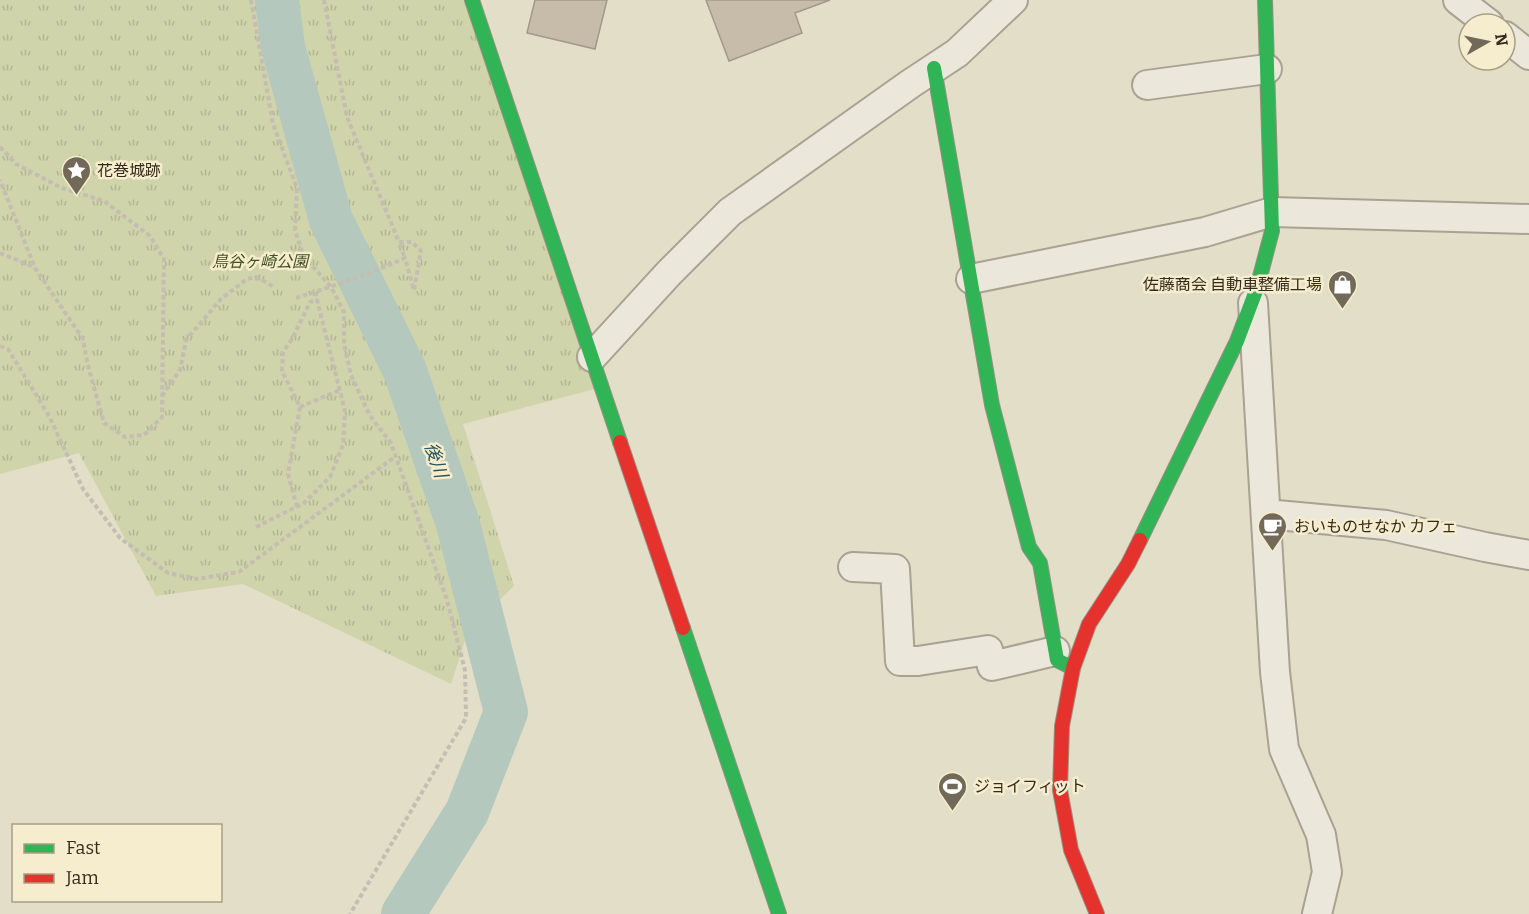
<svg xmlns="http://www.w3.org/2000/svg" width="1529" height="914" font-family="Bitter,'Noto Sans JP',serif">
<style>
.grass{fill:url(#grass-tufts)}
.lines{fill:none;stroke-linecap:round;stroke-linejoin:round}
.river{stroke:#b5c8be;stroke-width:44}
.building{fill:#c6bca9;stroke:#a29988;stroke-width:1.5}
.street-casing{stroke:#a7a292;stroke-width:32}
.fast-casing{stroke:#979182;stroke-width:16}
.jam-casing{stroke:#979182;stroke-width:16}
.path{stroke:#c3beb1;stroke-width:4;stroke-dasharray:4.5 3;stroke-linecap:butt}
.street{stroke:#ebe7da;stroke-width:28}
.fast{stroke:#30b455;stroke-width:14}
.jam{stroke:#e5322d;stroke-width:14}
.labels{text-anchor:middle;stroke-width:5;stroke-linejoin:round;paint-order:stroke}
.poi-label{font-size:16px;fill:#352a1b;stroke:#f5edcd;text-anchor:start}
.park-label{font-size:16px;font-style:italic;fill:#415222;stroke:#f5edcd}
.water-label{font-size:18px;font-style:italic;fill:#2a5455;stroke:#f5edcd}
</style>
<defs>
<pattern id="grass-tufts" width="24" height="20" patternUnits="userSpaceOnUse" patternTransform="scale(1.5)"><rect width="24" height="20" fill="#d0d4aa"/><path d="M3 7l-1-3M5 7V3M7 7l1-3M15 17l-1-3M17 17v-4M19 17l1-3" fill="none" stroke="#b3b692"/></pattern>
</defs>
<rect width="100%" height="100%" fill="#e3dec8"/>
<path class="grass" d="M0,0H472L602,387L463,424L514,586L468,631L451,684L243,584L156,596L79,453L0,474Z"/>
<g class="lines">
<path class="river" d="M277,0L283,47L331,220L405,371L458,524L506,712L467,812L403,914"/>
</g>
<path class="building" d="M535,0H607L595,49L527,33Z
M706,0H830L795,13L802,33L729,61Z"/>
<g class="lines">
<defs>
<path id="street" d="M1458,0L1489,24
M1505,36L1529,55
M1147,85L1267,69
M971,279L1205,232L1272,212L1529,219
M1253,303L1275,672L1284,749L1321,835L1327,872L1317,914
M592,357L669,273L730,212L910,84L957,53L1013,0
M1266,514L1386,525L1485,547L1529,555
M853,567L895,569L900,661H918L988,650L992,666L1055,651"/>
<path id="fast" d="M472,0L620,442
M934,68L992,405L1029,547L1040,563L1057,660L1073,668
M1140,540L1237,341L1257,288L1272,231L1265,0
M683,628L779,914"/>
<path id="jam" d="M620,442L683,628
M1097,914L1071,850L1060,790L1062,726L1073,668L1089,624L1128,564L1140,540"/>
</defs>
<use href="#street" class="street-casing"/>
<use href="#fast" class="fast-casing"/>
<use href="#jam" class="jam-casing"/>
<path class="path" d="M251,0L273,124L297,188L295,230L303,255L331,287L344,312V344L351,375L370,416L391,443L447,600L465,670L466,718L350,914
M324,0L347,117L399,242
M0,147L16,164L62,188L104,201L150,236L164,259L162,417L144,435L125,437L104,423L87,362L83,339L35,268L0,180
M0,253L34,267
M296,298C333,286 370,274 405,258L414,290L421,251L412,242H399L405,258
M0,346L8,349L49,416L83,489L120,538L168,573L197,579L239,572L396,456
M162,396L180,370L186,340L221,299L247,279L257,277L274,287
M300,407L340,390
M297,507L288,474L300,407L282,371L283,352L292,339L310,302L317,300
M256,527L304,503L330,477L343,445L345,411L315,292"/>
<use href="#street" class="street"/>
<use href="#fast" class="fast"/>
<use href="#jam" class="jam"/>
</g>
<defs>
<symbol id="sight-pin" viewBox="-11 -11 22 30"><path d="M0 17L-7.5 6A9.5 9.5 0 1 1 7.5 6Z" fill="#726958" stroke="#f5edcd"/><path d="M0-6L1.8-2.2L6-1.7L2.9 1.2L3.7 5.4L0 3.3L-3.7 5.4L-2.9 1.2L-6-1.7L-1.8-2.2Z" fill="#fff"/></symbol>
<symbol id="shop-pin" viewBox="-11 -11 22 30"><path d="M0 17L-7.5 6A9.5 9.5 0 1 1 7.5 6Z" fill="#726958" stroke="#f5edcd"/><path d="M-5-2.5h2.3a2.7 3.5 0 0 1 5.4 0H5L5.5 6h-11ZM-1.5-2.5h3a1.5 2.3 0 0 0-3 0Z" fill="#fff"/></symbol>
<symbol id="cafe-pin" viewBox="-11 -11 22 30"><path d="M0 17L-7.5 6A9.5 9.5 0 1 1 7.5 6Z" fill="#726958" stroke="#f5edcd"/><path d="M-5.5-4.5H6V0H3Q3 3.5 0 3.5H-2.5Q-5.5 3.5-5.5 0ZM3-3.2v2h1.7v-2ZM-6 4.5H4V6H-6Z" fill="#fff"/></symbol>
<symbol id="stadium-pin" viewBox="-11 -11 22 30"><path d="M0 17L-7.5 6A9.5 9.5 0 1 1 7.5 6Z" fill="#726958" stroke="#f5edcd"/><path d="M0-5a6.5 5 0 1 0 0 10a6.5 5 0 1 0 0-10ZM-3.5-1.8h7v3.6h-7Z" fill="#fff"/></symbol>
</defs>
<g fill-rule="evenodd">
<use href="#sight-pin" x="60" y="154" width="33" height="45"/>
<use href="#shop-pin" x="1326" y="268" width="33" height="45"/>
<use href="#cafe-pin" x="1256" y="510" width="33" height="45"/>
<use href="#stadium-pin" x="936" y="770" width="33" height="45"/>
</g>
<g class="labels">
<g class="poi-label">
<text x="97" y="176">花巻城跡</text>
<text x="1322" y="290" text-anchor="end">佐藤商会 自動車整備工場</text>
<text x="1294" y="532">おいものせなか カフェ</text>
<text x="974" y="792">ジョイフィット</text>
</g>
<g class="park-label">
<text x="260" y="267">鳥谷ヶ崎公園</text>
</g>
<g class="water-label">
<text transform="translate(436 460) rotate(71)" y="6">後川</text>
</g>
</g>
<rect x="12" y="824" width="210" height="78" fill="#f5edcd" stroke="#a89f86" stroke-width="1.5"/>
<rect x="24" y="844" width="30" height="9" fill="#30b455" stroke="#a89f86" stroke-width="1.5"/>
<text x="66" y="854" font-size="18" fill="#352a1b">Fast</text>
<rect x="24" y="874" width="30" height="9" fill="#e5322d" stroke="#a89f86" stroke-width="1.5"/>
<text x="66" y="884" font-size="18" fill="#352a1b">Jam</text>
<g transform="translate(1487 42) rotate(81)"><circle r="28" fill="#f5edcd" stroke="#a89f86" stroke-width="1.5"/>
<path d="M0-4.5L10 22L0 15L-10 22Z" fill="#726958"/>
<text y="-9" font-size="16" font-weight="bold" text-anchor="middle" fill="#352a1b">N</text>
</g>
</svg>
